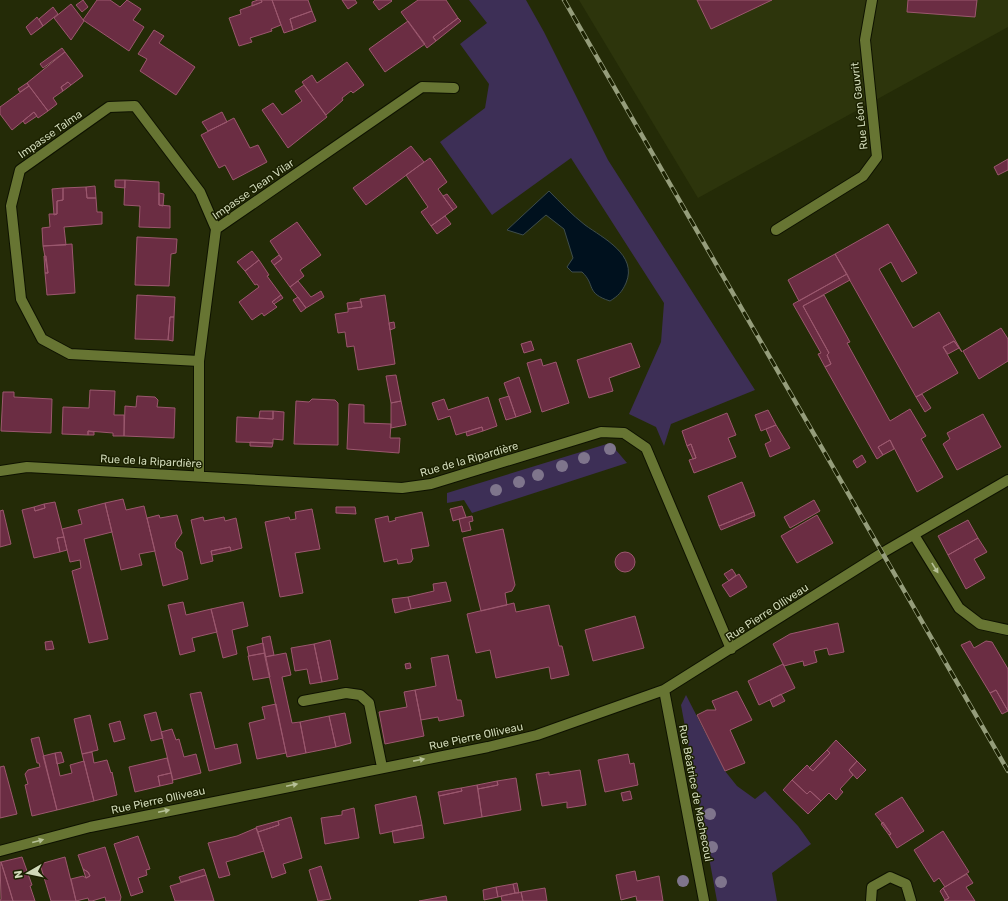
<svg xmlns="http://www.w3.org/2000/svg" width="1008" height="901" font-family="Rubik,sans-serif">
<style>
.built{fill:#2d350c}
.green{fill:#3d2f56}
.water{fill:#00111e;stroke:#3e4d4c}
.building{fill:#6b2d43;stroke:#9b586e}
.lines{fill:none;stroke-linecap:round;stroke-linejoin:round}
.minor-casing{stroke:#0e1201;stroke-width:12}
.minor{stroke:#677533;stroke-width:10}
.rail-casing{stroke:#959d7b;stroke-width:4.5}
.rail{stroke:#1b2100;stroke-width:3;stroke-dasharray:9;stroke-linecap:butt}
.tree{fill:#7f758c}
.oneway{fill:#b6c097}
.labels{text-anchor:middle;stroke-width:3;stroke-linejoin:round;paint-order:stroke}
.street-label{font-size:11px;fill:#d0d9b8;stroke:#1b2100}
</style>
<rect width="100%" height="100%" fill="#242b07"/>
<path class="built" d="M579,0H1008V27L698,198Z"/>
<path class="green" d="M469,0H526L544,32L608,160L755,390L671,424L664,446L656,427L629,414L661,342L664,303L571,158L492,215L440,142L485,108L489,84L460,44L487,23Z
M610,443L627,463L472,513L464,500L447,503V493Z
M686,695L725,771L737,786L755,799L765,791L798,826L811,844L772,873L777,901H717L681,705Z"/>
<path class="water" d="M549,191C560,202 572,215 585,225C603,238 638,255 626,283C622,292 618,296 610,301C585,293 596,285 582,272H572L567,267L573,258L564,229L546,215L523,235L507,230Z"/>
<path class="building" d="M83,0L88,7L82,12L76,5Z
M97,0H110L120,7L127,0L141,9L133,20L144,27L129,51L83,20Z
M258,0H261L262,2L252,6V2Z
M261,0H272L281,25L271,29L272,31L250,38L252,42L239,46L229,18L241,14L240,10L262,2Z
M272,0H308L312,11L290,19L293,30L284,33Z
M342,0H355L357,3L348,9Z
M375,0H391L392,1L379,10L373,2Z
M418,0H446L458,18L433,37L436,41L427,48L401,12Z
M697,0H772L711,29Z
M908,0H977L975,17L907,12Z
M71,4L84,21L71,40L54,18Z
M53,7L58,14L43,26L39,19Z
M312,11L316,21L293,30L290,19Z
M37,17L43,26L31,35L26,27Z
M458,18L461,21L436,41L433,37Z
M408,21L425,44L385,72L369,49Z
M154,30L164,36L159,43L195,67L176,95L140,71L147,59L138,54Z
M62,48L65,52L43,68L40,64Z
M65,52L83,76L71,85L68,82L61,87L63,91L53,98L57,104L48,111L27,83Z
M347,62L364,85L353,93L351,91L342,98L343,100L326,115L302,82L312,75L317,83Z
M68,82L71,85L63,91L61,87Z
M27,83L29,86L20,92L18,89Z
M304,85L327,117L288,148L262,110L273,103L282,115L302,101L295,91Z
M29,86L48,111L38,118L34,112L12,130L0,114V107Z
M34,112L37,116L25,124L23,121Z
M222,112L227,122L208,131L202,122Z
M234,118L250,148L258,145L267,162L233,180L225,165L219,168L201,135Z
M411,146L424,162L366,205L353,188Z
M430,158L447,182L438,189L453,210L431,226L421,212L428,207L406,175Z
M1008,159V170L998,175L994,167Z
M115,180H125V188L115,187Z
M125,180L159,182V205L170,206V228L139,227L140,206L124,205Z
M95,186L96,198H87L86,187Z
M86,187L87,198H96L97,212H102V224L64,227L66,245L43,246L42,228L50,227L49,214H57V201L63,200V188Z
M63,188V200L57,201V214L54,215L52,189Z
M159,193L164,194L163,206L159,205Z
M447,194L457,207L453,210L443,196Z
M445,216L451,224L437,234L431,226Z
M297,222L321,255L300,270L304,276L290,287L274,265L282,259L270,241Z
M888,224L917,273L902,282L891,262L879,269L913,328L939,312L962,352L954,341L943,347L958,373L916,397L835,254Z
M137,237L177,239L176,253L171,254L169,286L135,285Z
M72,244L75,293L47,295L45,273H48L43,246Z
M252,251L259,260L245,271L237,262Z
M835,254L847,274L799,301L788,280Z
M279,255L282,259L274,265L271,261Z
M44,256H46L48,273H45Z
M259,260L269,275L267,276L281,295L272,302L277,307L264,316L262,313L252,320L239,302L259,287L257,284L255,285L245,271Z
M847,274L850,280L803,306L829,353L827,355L831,364L825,367L818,354L821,353L793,304Z
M298,281L311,297L321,291L324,297L306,308L290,287Z
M137,295L175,297L174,317H170L168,340L135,339Z
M281,295L283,298L274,304L272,302Z
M385,295L395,364L358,370L354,346L347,347L345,332L338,333L335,314L348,312V309L362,307L360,299Z
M824,295L850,342L847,343L890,421L910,409L926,436L921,439L943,477L917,492L890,440L878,447L883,455L877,459L825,367L831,364L827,355L829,353L803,306Z
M298,297L306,308L301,312L293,300Z
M361,301L362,307L348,309L347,303Z
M170,317H174L173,341L168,340Z
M394,322L395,328L390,330L389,323Z
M1001,328L1008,339V361L979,379L963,351Z
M531,341L534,350L524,353L521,344Z
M954,341L959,348L948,354L943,347Z
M631,343L640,367L609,378L613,391L589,398L577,360Z
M541,359L543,366L556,362L569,403L542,412L527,363Z
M396,375L401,401L391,403L386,376Z
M519,377L531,412L516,417L504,383Z
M90,390L115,391L114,415H124V436H113V433L88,431V435L62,434L63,407L89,408Z
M3,392H14V397L52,399L51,433L1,431Z
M922,394L931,408L925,412L916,397Z
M137,396L155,397L158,400L157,407L175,408L174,438L124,436L125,406L136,407Z
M509,396L516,417L506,420L499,399Z
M488,397L497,426L483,431L482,427L456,435L450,416L438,420L432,403L444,399L448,410Z
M312,399L335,400L338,403V445L294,444L296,401L309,402Z
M401,401L406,425L391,428V403Z
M349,404L364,405V423L391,424L390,438H400L399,453L347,449Z
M768,410L776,425L761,431L755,415Z
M260,411H273V419L259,418Z
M273,411L284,412L283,440L273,439V443L236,442L237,417L273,419Z
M727,413L736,435L728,438L736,457L694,473L689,460L696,458L691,444L687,446L682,431Z
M983,414L1001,447L957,470L943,444L950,439L947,433Z
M776,425L790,448L770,457L765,444L771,441L766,429Z
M482,427L483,431L467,436L466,432Z
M88,431L94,432V435H88Z
M890,440L894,449L883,455L878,447Z
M250,442L273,443L272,447L250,446Z
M691,444L696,458L693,459L687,446Z
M862,455L866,462L857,468L853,461Z
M742,482L754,512L719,526L708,496Z
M123,499L126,510L144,506L155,551L139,554L142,565L121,570L105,503Z
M814,500L820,511L790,528L784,517Z
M55,502L64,537L57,538L60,552L34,558L22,510L34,507L35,511L45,508L44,504Z
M105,503L112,532L84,539L108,639L89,643L72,571L81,568L80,560L70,562L62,529L82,524L78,510Z
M44,504L45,508L35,511L34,507Z
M462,506L466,517L453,521L450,509Z
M336,507H355L356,514L336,513Z
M312,509L320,549L295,553L303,593L280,597L265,522L289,517L290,520L296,519L295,512Z
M3,510L11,544L0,547V511Z
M422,512L429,546L411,549L413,559L411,562L398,564L397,559L384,562L375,519L388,516L389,522L396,520L395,518Z
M754,512L755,516L721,530L719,526Z
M159,515L160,518L177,515L182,533L175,543L176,548L182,552L188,579L163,586L147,518Z
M817,515L833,543L797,563L781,536Z
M472,516L473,521L469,522L471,530L462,532L459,519Z
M203,517L204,521L224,517L225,521L236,518L242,548L231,551L230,547L211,551L213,561L201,564L191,520Z
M968,520L978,538L948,555L938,536Z
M503,529L515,585L512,591L505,593L507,605L481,611L463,538Z
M64,537L67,550L60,552L57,538Z
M978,538L987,552L974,559L985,578L966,589L948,555Z
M230,547L231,551L212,555L211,551Z
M615 562a10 10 0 1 1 20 0a10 10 0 1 1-20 0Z
M732,569L736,575L729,581L724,574Z
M739,574L747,587L730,597L722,585Z
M446,582L451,601L411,609L408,597L434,591L433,584Z
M408,597L411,609L395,613L392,599Z
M183,602L186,615L211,609L217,632L192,638L195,651L180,655L168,605Z
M243,602L248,626L232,630L237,654L223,658L211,609Z
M514,603L516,612L549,605L559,646H562L569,675L551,679L549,667L496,678L490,650L476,653L467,614Z
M635,616L644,648L593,661L585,630Z
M838,623L844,652L829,655L827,648L814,651L817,662L804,666L803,661L784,666L773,644L790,634Z
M270,636L274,655L265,657L262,638Z
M330,640L338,679L322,682L314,644Z
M52,641L54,649L46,650L45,642Z
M970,641L974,648L986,641L992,642L1008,669V711L996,690L990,693L961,645Z
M263,643L265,653L249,656L247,647Z
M314,644L322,682L310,684L307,669L295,671L291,648Z
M265,653L270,677L253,680L248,656Z
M286,653L291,675L282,677L292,723L300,722L306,753L287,757L265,657Z
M448,655L457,700H461L464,716L439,721L438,717L421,720L415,690L436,686L431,658Z
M410,663L411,668L406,669L405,664Z
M783,664L795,688L759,705L748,681Z
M415,690L424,736L385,744L379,712L407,707L404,692Z
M996,690L1008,711L1002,714L990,693Z
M737,691L752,720L730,730L745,763L725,771L697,715L707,710H716L712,701Z
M201,692L215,749L237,744L241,763L209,771L190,694Z
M781,694L785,701L773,707L770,700Z
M276,704L286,753L257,759L249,723L265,719L262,707Z
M156,712L163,738L151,741L144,715Z
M345,713L351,743L336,747L329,716Z
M90,715L98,750L82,754L74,719Z
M329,716L336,747L306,753L300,722Z
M120,721L125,739L114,742L109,724Z
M172,729L176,740L179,739L184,757L196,754L201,773L173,780L161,732Z
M39,737L57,810L32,816L25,785L28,784L25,774L28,770L40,767L39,763H37L31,739Z
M836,740L857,761L849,770L853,775L840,789L843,792L836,800L829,793L821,801L810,791L807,794L792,780L807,765L813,771L830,753L827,750Z
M827,750L830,753L813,771L809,768Z
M61,752L64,762L57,764L55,753Z
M92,752L94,763L107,760L111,773L112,772L117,795L94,801L82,754Z
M55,753L60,776L72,773L70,765L84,761L94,801L57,810L43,756Z
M628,754L630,764L634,763L638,785L605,792L598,760Z
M167,758L171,773L158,776L160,786L135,792L129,767Z
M857,761L866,770L857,779L849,770Z
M4,766L17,814L0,818V767Z
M580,770L586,805L567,808V802L542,806L536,774L549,772V775Z
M171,773L173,783L160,786L158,776Z
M516,778L521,810L482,817L478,789L498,785L497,781Z
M792,780L807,794L810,791L821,801L808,814L783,790Z
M497,781L498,785L478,789L477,785Z
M477,785L482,817L444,824L439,796L462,791L461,788Z
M461,788L462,791L439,796L438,792Z
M630,791L632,799L623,801L621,793Z
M416,796L422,825L380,834L375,805Z
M902,797L924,831L897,848L889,835L891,834L875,814Z
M354,808L359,838L325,844L321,818L342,815V811Z
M291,817L302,858L283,864L286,873L272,878L258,832L279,825L278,821Z
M278,821L279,825L258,832L256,827Z
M883,822L891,834L889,835L881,824Z
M422,825L424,838L394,843L392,831Z
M256,828L264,851L226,862L230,875L219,878L208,843L237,836Z
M943,831L969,872L945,887L939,878L934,882L914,850Z
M138,836L150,869L146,870L147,875L138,878L143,892L131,896L114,844Z
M105,847L121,897L120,901H106L105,897L92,901H89L88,898L76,901L71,879L83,876L86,878L90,876L88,872L83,869L78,855Z
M22,857L32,885L30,886L35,901H13L9,887L1,862Z
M65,857L76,901H51L40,864Z
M0,862H1L13,901H0L1,899Z
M321,866L331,899L318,901L309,870Z
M83,869L88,872L90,876L86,878Z
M204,869L206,875L181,882L179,877Z
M635,871L637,881L659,876L663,901H637L636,896L621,900L616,875Z
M967,874L973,883L966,887L975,901H944L949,898L943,888Z
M206,875L214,901H175L170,886Z
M517,883L519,893H515L513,884Z
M513,884L515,893L498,897L496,887Z
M496,887L498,897L484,900L483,890Z
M545,888L547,901H523L521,892Z
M943,888L949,898L945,900L940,891Z
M521,892L523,901H502L501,896Z
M446,896L447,901H419Z"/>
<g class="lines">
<defs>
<path id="minor" d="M776,230L863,176L877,157L865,40L872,0
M199,361L70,354L42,339L21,299L11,206L20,170L109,107L135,106L200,192L216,229
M0,471L27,467L402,488L431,484L601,432L624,433L646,448L731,649
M199,476V361L216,229L422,87L454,88
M914,535L959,608L980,624L1008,630
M664,690L704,901
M303,701L346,693L360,695L369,703L382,767
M0,851L90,827L488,747L537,735L664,690L882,553L1008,480
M871,901L872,887L890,877L906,884L911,901"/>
</defs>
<use href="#minor" class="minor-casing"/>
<use href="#minor" class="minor"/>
<defs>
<path id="rail" d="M564,0L1008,771"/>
</defs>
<use href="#rail" class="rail-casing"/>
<use href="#rail" class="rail"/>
</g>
<g class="tree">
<circle cx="610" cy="449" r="6"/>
<circle cx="584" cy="458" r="6"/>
<circle cx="562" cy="466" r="6"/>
<circle cx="538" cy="475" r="6"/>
<circle cx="519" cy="482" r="6"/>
<circle cx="496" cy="490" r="6"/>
<circle cx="710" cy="814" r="6"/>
<circle cx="712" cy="847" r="6"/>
<circle cx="683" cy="881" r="6"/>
<circle cx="721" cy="882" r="6"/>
</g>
<defs><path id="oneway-solid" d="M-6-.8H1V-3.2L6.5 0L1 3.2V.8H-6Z"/></defs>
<g class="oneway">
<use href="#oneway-solid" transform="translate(935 568) rotate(58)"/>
<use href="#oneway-solid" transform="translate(419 760) rotate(-11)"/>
<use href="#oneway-solid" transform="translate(292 785) rotate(-12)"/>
<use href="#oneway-solid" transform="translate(164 811) rotate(-12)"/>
<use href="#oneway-solid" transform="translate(38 841) rotate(-15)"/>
</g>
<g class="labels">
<g class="street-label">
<text transform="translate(859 106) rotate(-96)" y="4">Rue Léon Gauvrit</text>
<text transform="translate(50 134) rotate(-35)" y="4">Impasse Talma</text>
<text transform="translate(253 189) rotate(-35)" y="4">Impasse Jean Vilar</text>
<text transform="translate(469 459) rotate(-16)" y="4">Rue de la Ripardière</text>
<text transform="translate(151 461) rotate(3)" y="4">Rue de la Ripardière</text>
<text transform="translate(767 612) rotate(-33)" y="4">Rue Pierre Olliveau</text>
<text transform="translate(476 736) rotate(-12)" y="4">Rue Pierre Olliveau</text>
<text transform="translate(696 793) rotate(79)" y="4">Rue Béatrice de Machecoul</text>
<text transform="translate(158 800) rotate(-12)" y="4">Rue Pierre Olliveau</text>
</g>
</g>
<g transform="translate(28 873) rotate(261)" stroke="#1b2100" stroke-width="3" paint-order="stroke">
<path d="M0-3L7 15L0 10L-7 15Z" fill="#d0d9b8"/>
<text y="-6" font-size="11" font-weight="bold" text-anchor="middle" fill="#d0d9b8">N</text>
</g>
</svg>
